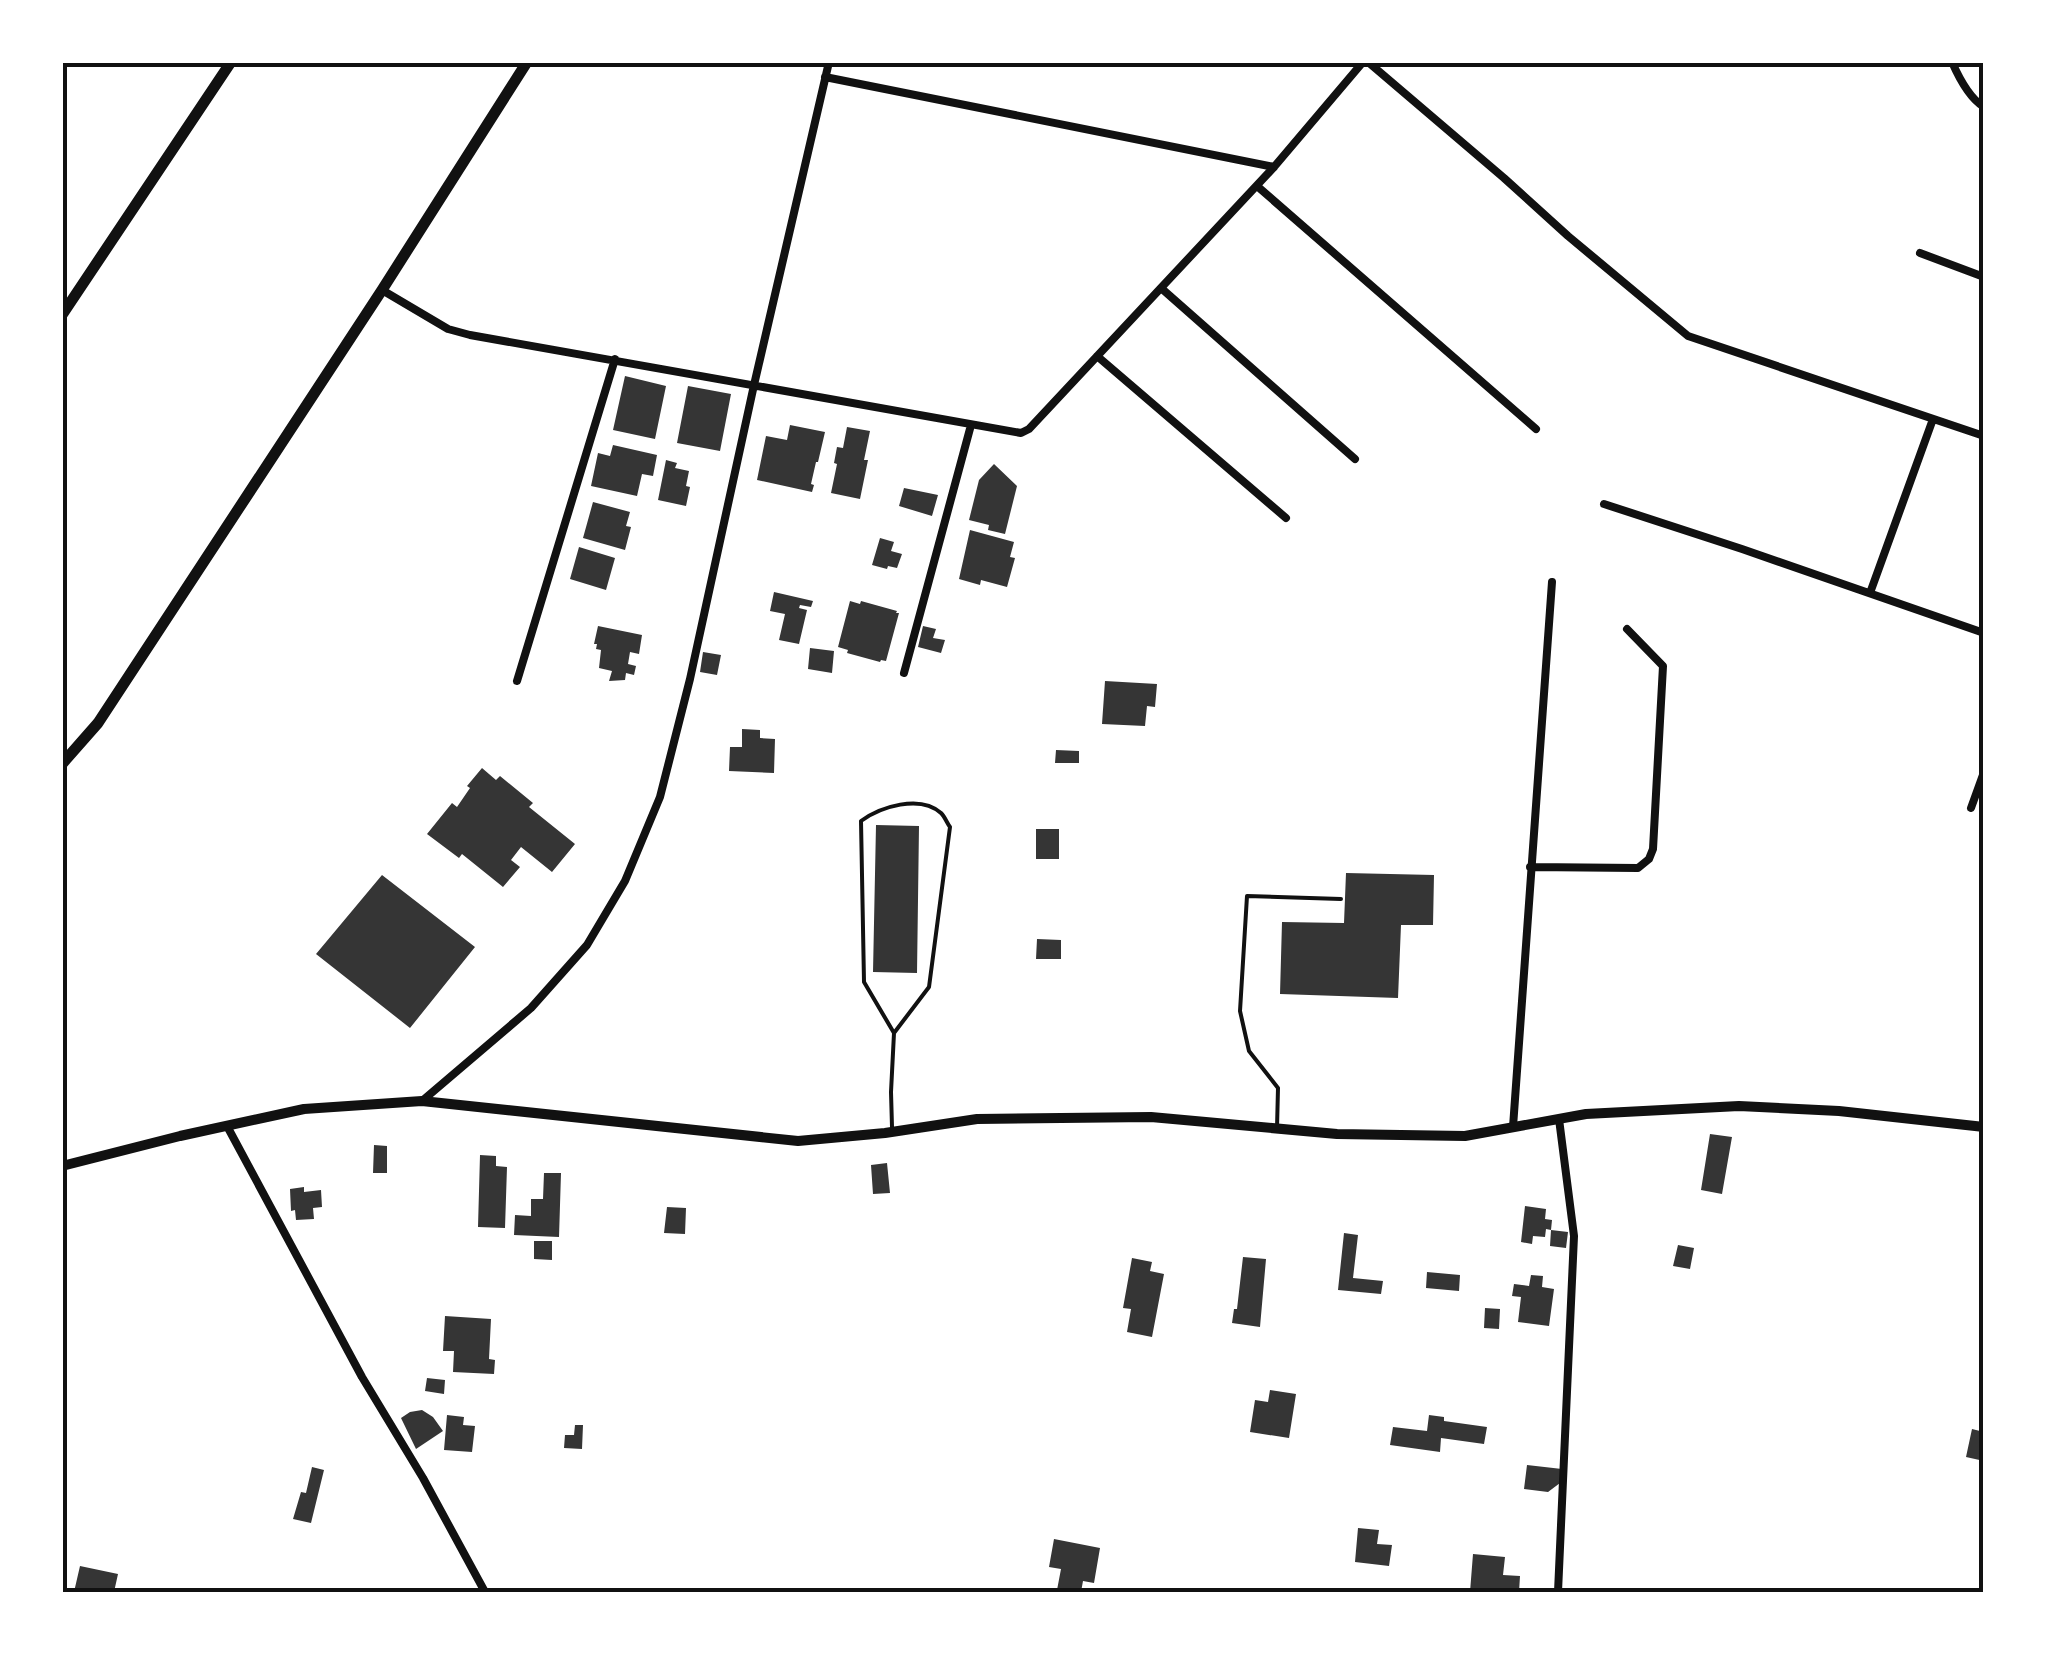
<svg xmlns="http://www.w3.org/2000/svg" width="2046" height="1655" font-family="Inter,sans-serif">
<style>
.building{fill:#353535}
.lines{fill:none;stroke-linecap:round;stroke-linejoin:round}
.service{stroke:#111;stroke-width:4}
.minor{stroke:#111;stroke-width:8}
.tertiary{stroke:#111;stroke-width:10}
.secondary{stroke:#111;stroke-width:11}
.neatline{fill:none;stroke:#111;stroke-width:4}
</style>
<rect width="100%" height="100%" fill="#fff"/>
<path class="building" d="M625,376L666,386L655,439L613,430Z
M688,386L731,394L720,451L677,443Z
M790,425L825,432L818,462H816L811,484L814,485L812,492L757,480L766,436L787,440Z
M847,427L870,431L864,460H868L860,499L831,493L837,464L834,463L837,447L843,448Z
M613,445L657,455L653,476L642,474L637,496L591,486L598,453L610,456Z
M666,460L677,463L675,468L689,471L686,486L690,487L686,506L658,500Z
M994,464L1017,486L1005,534L988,530L989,525L969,520L979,480Z
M904,488L938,495L932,516L899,506Z
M593,502L630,512L626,526L631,527L625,550L583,538Z
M970,530L1014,542L1010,557L1015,558L1007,587L981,580L980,585L959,579Z
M880,538L894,542L891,551L902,554L897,568L888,566L887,569L872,565Z
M579,547L615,558L606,590L570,579Z
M774,592L813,601L811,607L800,605L799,608L807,610L799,644L779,640L785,614L770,611Z
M850,601L860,604L861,601L897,611L896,613H899L886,661L881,660L880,662L847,653L848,650L838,647Z
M598,626L642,635L639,654L630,652L628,664L636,666L634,675L626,673L625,680L609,681L612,671L599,668L601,650L596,649L597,644H594Z
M923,626L936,629L933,638L945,640L941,653L918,647Z
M810,648L834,651L832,673L808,669Z
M703,652L721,655L717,675L700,672Z
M1105,681L1157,684L1155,707L1147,706L1145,726L1102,724Z
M742,729L760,730V738L775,739L774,773L729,771L730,747H742Z
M1056,750L1079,751V763H1055Z
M482,768L496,780L500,776L533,803L529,807L575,844L552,872L521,847L511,860L520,867L503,887L462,854L459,858L427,834L452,803L457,807L470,788L467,786Z
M876,825L919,826L917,973L873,972Z
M1036,829H1059V859H1036Z
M1346,873L1434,875L1433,925H1401L1398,998L1280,994L1282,922L1344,923Z
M382,875L475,947L410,1028L316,954Z
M1037,939L1061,940V959H1036Z
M1710,1134L1732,1137L1722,1194L1701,1190Z
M374,1145L387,1146V1173H373Z
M480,1155L496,1156V1166L507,1167L505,1228L478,1227Z
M887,1163L890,1193L873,1194L871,1165Z
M544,1173H561L559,1237L514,1235L515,1215L531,1216V1199H543Z
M304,1187V1192L321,1190L322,1207L313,1208L314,1219L296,1220L295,1210L291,1211L290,1189Z
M1525,1206L1546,1209L1545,1219L1552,1220L1551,1230L1546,1229L1545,1237L1533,1236L1532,1244L1521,1242Z
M667,1207L686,1208L685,1234L664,1233Z
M1551,1230L1568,1232L1566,1248L1550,1246Z
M1344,1233L1358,1235L1353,1278L1383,1281L1381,1294L1338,1290Z
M534,1241H552V1260L534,1259Z
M1678,1245L1694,1248L1690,1269L1673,1266Z
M1243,1257L1266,1259L1260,1327L1232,1323L1234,1309H1237Z
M1132,1258L1152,1262L1150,1271L1164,1274L1152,1337L1127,1332L1131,1309L1123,1308Z
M1427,1272L1460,1275L1459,1291L1426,1288Z
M1531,1275L1543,1276L1542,1287L1554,1289L1549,1326L1518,1322L1521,1297L1512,1296L1514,1284L1529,1286Z
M1485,1308L1500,1309L1499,1329L1484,1328Z
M445,1316L491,1319L489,1359L495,1360L494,1374L453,1372L454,1351H443Z
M427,1378L445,1380L444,1394L425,1391Z
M1270,1390L1296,1394L1289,1438L1250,1432L1255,1400L1268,1402Z
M422,1410L433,1417L443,1431L416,1449L401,1418L410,1412Z
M447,1415L464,1417L463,1425L475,1426L472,1452L444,1450Z
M1429,1415L1444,1417V1421L1487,1427L1484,1444L1441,1438L1440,1452L1390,1445L1393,1427L1427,1431Z
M575,1425H583L582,1449L564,1448L565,1435H574Z
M1972,1429L1984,1432V1461L1966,1457Z
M1527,1465L1562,1469L1560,1483L1548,1492L1524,1489Z
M312,1467L324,1470L311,1523L293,1519L301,1492L306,1493Z
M1358,1528L1379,1530L1377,1544L1392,1545L1389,1566L1355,1562Z
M1054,1539L1100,1548L1094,1583L1083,1581L1081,1592L1057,1590L1061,1569L1049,1567Z
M1473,1554L1505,1557L1503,1575L1520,1576L1519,1592H1470Z
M80,1566L118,1574L114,1592H74Z"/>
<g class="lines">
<path class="service" d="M892,1127L891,1092L894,1033L864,982L861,821C880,807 920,794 941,813C945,817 947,823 950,827L929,987L894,1033
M1277,1128L1278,1088L1249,1051L1240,1011L1247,896L1341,899"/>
<path class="minor" d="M1368,62L1504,178L1568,236L1688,336L1984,436
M1952,62C1959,78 1969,98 1984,107
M825,77L1274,167
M1257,186L1536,429
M1920,253L1984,277
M1161,288L1355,459
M382,290L448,329L470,335L1021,433L1029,429L1274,167L1363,62
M1097,356L1286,518
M1604,504L1742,549L1984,633
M1870,593L1933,419
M904,673L971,425
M517,681L615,359
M1971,808L1984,772
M1530,867L1638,868L1649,859L1653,849L1663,666L1627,629
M422,1101L531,1008L587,945L625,881L660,797L690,679L754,385L829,62
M227,1126L362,1377L423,1478L485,1592
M1513,1127L1552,582
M1558,1592L1574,1236L1559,1119"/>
<path class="tertiary" d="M62,1166L180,1136L304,1109L422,1101L798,1141L885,1133L977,1119L1151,1117L1337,1134L1465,1136L1586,1114L1739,1106L1839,1111L1984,1127"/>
<path class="secondary" d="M62,315L231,62
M62,764L98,723L382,290L527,62"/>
</g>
<rect width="2046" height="1655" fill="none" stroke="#ffffff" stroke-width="130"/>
<rect x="65" y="65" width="1916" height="1525" class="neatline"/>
</svg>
